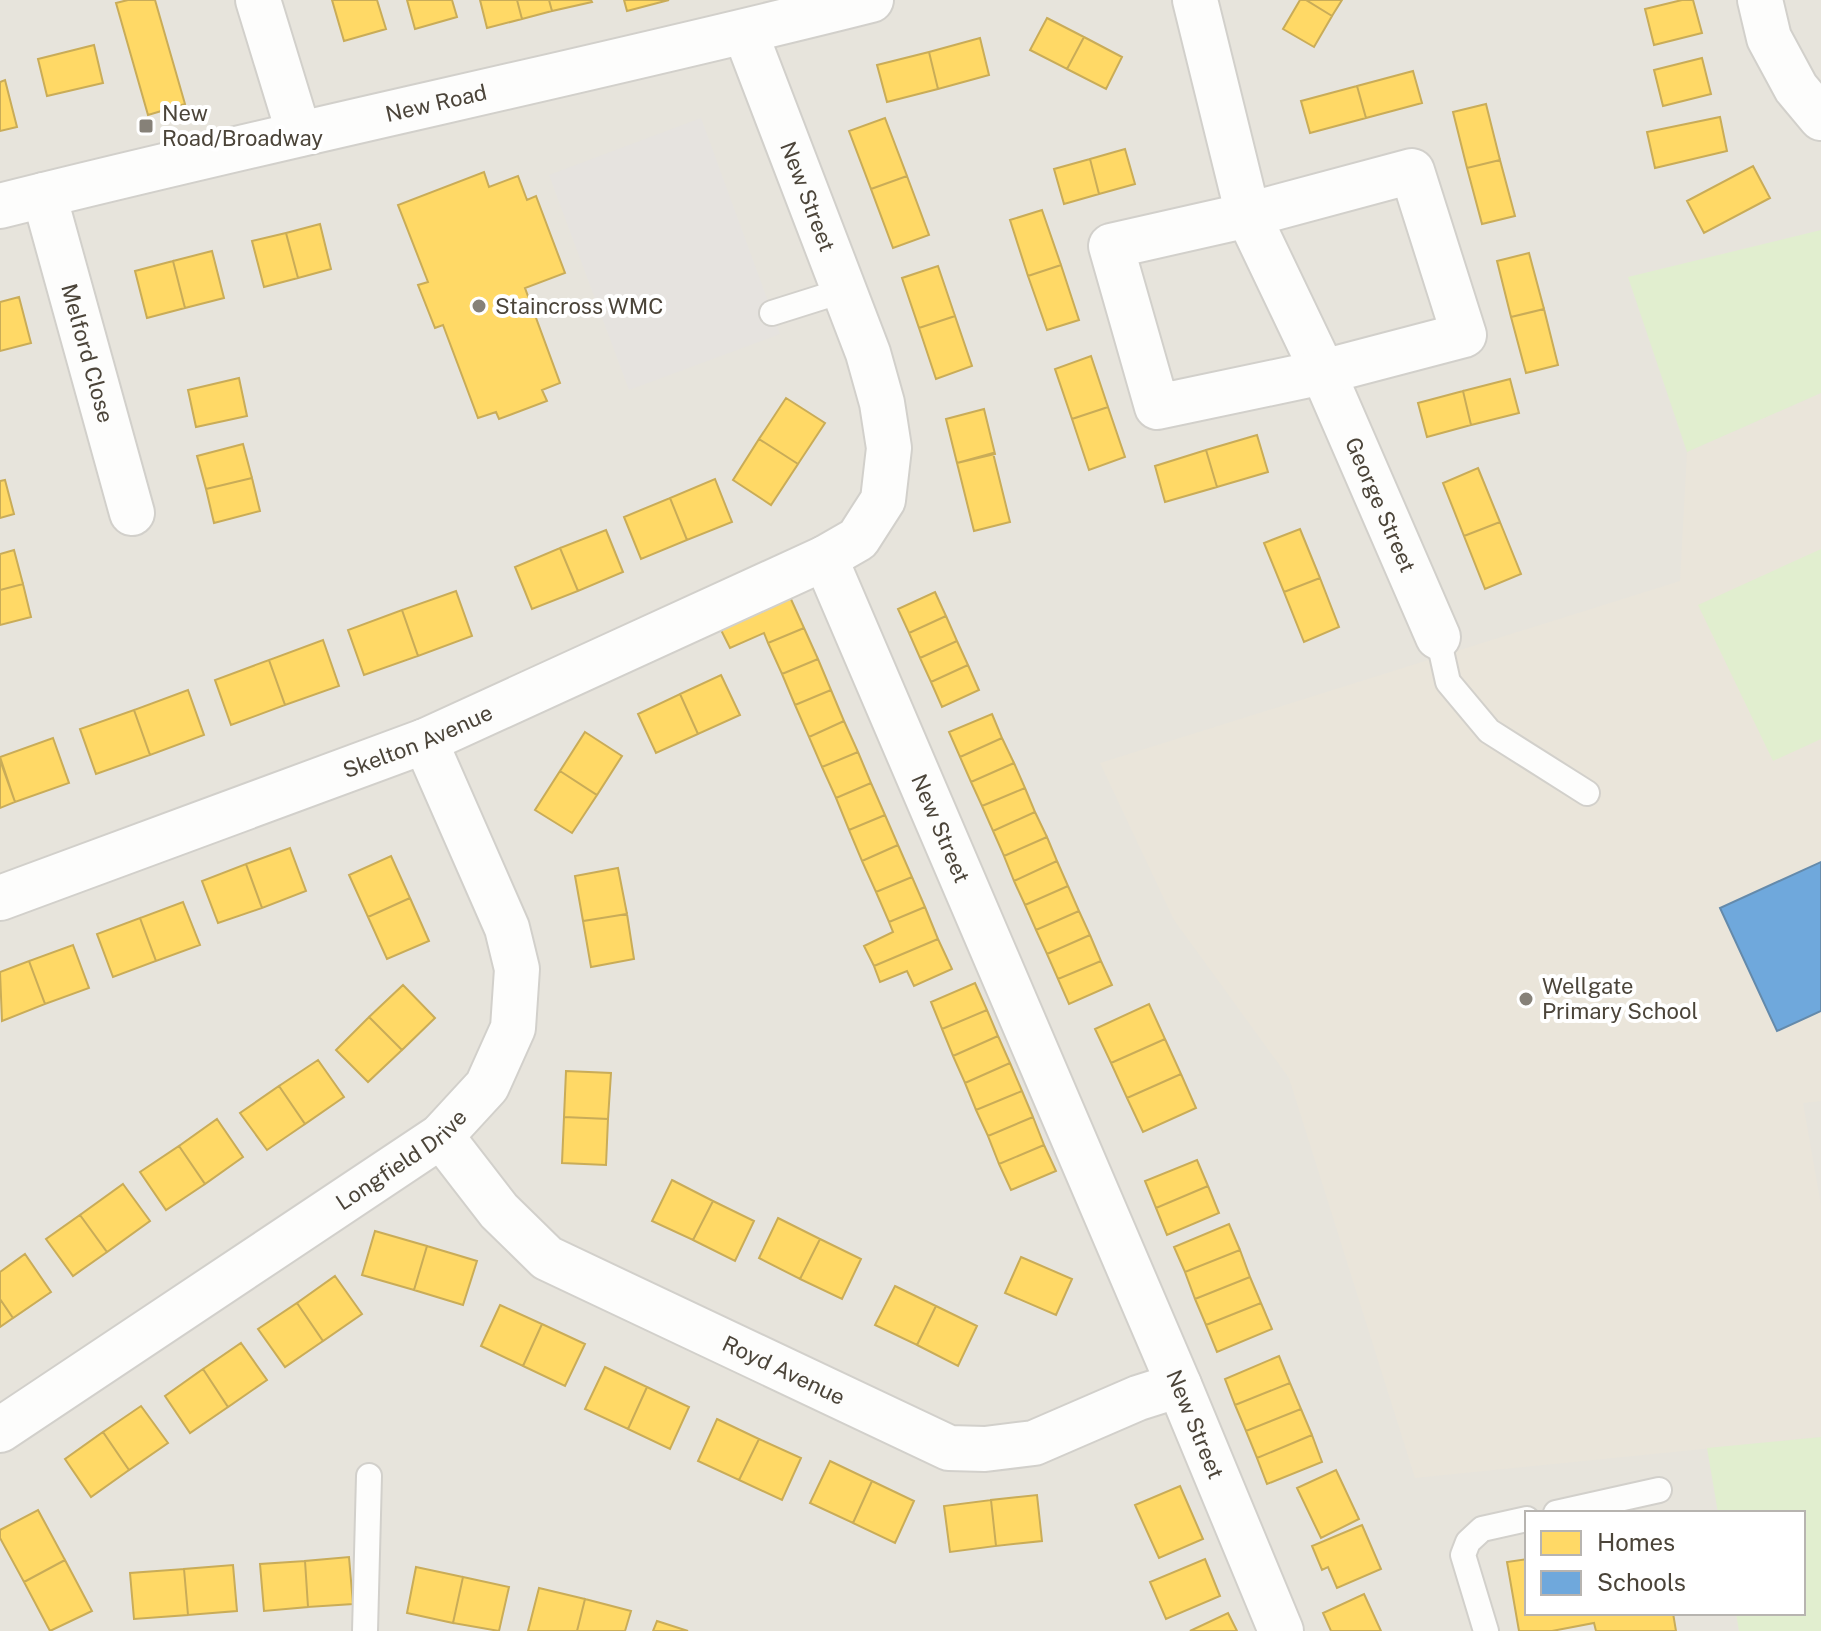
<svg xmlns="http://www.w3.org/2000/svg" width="1821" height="1631" font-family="'Public Sans',sans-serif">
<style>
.residential{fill:#e7e4dc;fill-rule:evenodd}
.education{fill:#eae5da}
.green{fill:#e1eecf}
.parking{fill:#e6e3df}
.homes{fill:#ffd966;stroke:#c9ac58;stroke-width:2}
.schools{fill:#6fa8dc;stroke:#648aab;stroke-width:2}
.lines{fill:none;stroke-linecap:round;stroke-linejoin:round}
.service-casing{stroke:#d2d0cb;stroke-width:28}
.minor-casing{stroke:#d2d0cb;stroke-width:48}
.tertiary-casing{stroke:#d2d0cb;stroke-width:48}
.service{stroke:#fdfdfc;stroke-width:24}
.minor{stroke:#fdfdfc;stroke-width:44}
.tertiary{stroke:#fdfdfc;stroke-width:44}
.poi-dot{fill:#868178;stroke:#fff;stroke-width:3}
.labels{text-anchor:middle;stroke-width:8;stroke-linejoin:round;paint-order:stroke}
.street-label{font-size:22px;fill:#4b4439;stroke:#fff}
.poi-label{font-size:22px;fill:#4b4439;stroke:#fff;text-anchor:start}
</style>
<rect width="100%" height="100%" fill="#f4f2ee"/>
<path class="residential" d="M0,0H1821V1631H0ZM1527,1513H1803V1613H1527Z"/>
<path class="education" d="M1821,393V1101L1803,1103L1821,1205V1437L1415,1478L1289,1078L1174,920L1100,763L1680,581L1687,452Z"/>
<path class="green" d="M1821,230V393L1687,452L1628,277Z
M1821,549V739L1773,761L1698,605Z
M1821,1437V1631H1739L1736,1613H1803V1513H1718L1707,1448Z"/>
<path class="parking" d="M701,118L780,334L629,390L549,175Z"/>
<path class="homes" d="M128,0H155L185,104L148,115L116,3Z
M332,0H377L386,29L344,41Z
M407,0H452L457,17L415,29Z
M480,0H517L522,19L487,28Z
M517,0H549L552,11L522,19Z
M549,0H591L592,2L552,11Z
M624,0H669L627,11Z
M1300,0H1306L1332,16L1314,47L1283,29Z
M1306,0H1342L1332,16Z
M1682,0H1693L1702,33L1654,45L1645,9Z
M1047,18L1084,37L1067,69L1030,50Z
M1084,37L1122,57L1106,89L1067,69Z
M980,38L989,75L938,89L929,52Z
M94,45L103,83L47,96L38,59Z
M929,52L938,89L887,102L877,65Z
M1702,58L1711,94L1663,106L1654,70Z
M1413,71L1422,103L1366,118L1357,86Z
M5,80L17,127L0,131V82Z
M1357,86L1366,118L1310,133L1301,101Z
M1486,104L1500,160L1467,168L1453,112Z
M1720,117L1727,151L1655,168L1647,132Z
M885,118L907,176L871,189L849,131Z
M1125,149L1135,184L1099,194L1090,159Z
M1090,159L1099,194L1064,204L1054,169Z
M1500,160L1515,216L1482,224L1467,168Z
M1753,166L1770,198L1704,233L1687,201Z
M484,172L489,187L518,176L527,200L536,196L565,273L525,288L560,383L542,390L547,401L499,419L496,412L478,418L443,325L435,328L418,285L428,282L398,205Z
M907,176L929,235L893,248L871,189Z
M1042,210L1061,265L1028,276L1010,220Z
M320,224L331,269L298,278L286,233Z
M286,233L298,278L264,287L252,241Z
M212,251L224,298L185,308L173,261Z
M1529,253L1544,309L1511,317L1497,261Z
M173,261L185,308L147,318L135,271Z
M1061,265L1079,320L1047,330L1028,276Z
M938,266L955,316L919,328L902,278Z
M19,297L31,343L0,351V302Z
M1544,309L1558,365L1526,373L1511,317Z
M955,316L972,366L936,379L919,328Z
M1091,356L1108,407L1072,419L1055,369Z
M239,378L247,416L196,427L188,390Z
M1510,379L1519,413L1471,425L1463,391Z
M1463,391L1471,425L1427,437L1418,403Z
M786,398L825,423L798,464L759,439Z
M1108,407L1125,457L1089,470L1072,419Z
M984,409L995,454L957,463L946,419Z
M1257,435L1268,472L1217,487L1206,450Z
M759,439L798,464L771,505L733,480Z
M243,444L252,478L206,489L197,456Z
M1206,450L1217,487L1165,502L1155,466Z
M993,453L1010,522L974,531L957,463Z
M1478,468L1500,522L1464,536L1443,483Z
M252,478L260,511L214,523L206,489Z
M715,479L732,522L687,540L670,498Z
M5,480L14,514L0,518V481Z
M670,498L687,540L641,559L624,517Z
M1500,522L1521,574L1485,589L1464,536Z
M1300,529L1320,578L1284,592L1264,543Z
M606,530L623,572L578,591L560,548Z
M560,548L578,591L532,609L515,567Z
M14,550L23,584L0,590V554Z
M1320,578L1339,627L1304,642L1284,592Z
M23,584L31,617L0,625V590Z
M456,591L472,636L418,656L402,610Z
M935,592L946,616L909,633L898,609Z
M790,597L804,628L768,643L764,633L730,648L720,628Z
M402,610L418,656L364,675L348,630Z
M946,616L957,641L920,658L909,633Z
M804,628L818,659L782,674L768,643Z
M323,640L339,686L285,705L269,660Z
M957,641L968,665L931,682L920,658Z
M818,659L831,690L795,705L782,674Z
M269,660L285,705L231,725L215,680Z
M968,665L979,690L942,707L931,682Z
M721,675L740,715L698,734L680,694Z
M188,690L204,735L150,755L134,710Z
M831,690L844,721L809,737L795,705Z
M680,694L698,734L656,753L638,714Z
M134,710L150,755L96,774L80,729Z
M992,714L1002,738L960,757L949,732Z
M844,721L858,752L822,767L809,737Z
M585,732L622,756L597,795L560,771Z
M53,738L69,783L15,802L0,757Z
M1002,738L1014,763L971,782L960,757Z
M858,752L871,783L836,798L822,767Z
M0,760L15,802L0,808Z
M1014,763L1025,788L982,806L971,782Z
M560,771L597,795L572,833L535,810Z
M871,783L885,815L849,830L836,798Z
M1025,788L1035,812L993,831L982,806Z
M1035,812L1047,837L1004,856L993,831Z
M885,815L898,845L862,861L849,830Z
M1047,837L1057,861L1014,881L1004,856Z
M898,845L912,877L876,892L862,861Z
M290,848L306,891L262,908L246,864Z
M391,856L410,898L368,917L349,875Z
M1057,861L1068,886L1025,905L1014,881Z
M246,864L262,908L218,923L202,881Z
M618,868L627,914L583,921L575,876Z
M912,877L925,907L889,922L876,892Z
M1068,886L1079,911L1036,930L1025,905Z
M410,898L429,941L387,959L368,917Z
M183,902L200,945L156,961L140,918Z
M925,907L938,939L874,966L864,946L893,932L889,922Z
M1079,911L1090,935L1047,954L1036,930Z
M627,914L634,959L591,967L583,921Z
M140,918L156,961L113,977L97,934Z
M1090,935L1101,961L1058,979L1047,954Z
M938,939L952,969L914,986L907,971L880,982L874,966Z
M73,945L89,988L45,1004L29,961Z
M29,961L45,1004L2,1021L0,972Z
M1101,961L1112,985L1069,1004L1058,979Z
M975,983L987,1010L942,1029L931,1002Z
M403,985L435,1018L402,1050L369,1017Z
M1149,1004L1165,1039L1111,1063L1095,1029Z
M987,1010L998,1036L953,1056L942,1029Z
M369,1017L402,1050L368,1082L336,1050Z
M998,1036L1010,1063L965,1083L953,1056Z
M1165,1039L1181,1074L1127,1098L1111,1063Z
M318,1060L344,1097L305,1124L279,1086Z
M1010,1063L1022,1091L976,1110L965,1083Z
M566,1071L611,1073L608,1119L564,1117Z
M1181,1074L1196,1108L1143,1132L1127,1098Z
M279,1086L305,1124L267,1150L240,1113Z
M1022,1091L1033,1117L988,1136L976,1110Z
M564,1117L608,1119L606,1165L562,1163Z
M1033,1117L1044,1145L999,1164L988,1136Z
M217,1119L243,1157L205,1184L179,1146Z
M1044,1145L1056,1171L1011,1190L999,1164Z
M179,1146L205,1184L166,1210L140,1172Z
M1197,1160L1208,1186L1156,1208L1145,1181Z
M672,1180L713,1201L693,1240L652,1221Z
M123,1184L150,1221L107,1252L80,1215Z
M1208,1186L1219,1213L1167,1235L1156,1208Z
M713,1201L754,1221L735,1261L693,1240Z
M80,1215L107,1252L73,1276L46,1239Z
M778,1218L820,1239L800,1279L759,1258Z
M1229,1224L1240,1250L1185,1272L1174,1247Z
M375,1231L427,1246L414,1290L362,1275Z
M820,1239L861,1259L842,1299L800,1279Z
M427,1246L477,1261L463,1305L414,1290Z
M1240,1250L1250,1277L1195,1299L1185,1272Z
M25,1254L51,1292L13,1318L0,1299V1272Z
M1021,1257L1072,1279L1056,1315L1005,1293Z
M335,1276L362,1314L323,1341L297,1303Z
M1250,1277L1261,1303L1206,1325L1195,1299Z
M895,1286L936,1306L917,1345L875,1325Z
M0,1299L13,1318L0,1327Z
M297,1303L323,1341L285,1367L258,1329Z
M1261,1303L1272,1329L1217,1352L1206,1325Z
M500,1305L542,1324L523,1366L481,1346Z
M936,1306L977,1326L958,1366L917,1345Z
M542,1324L585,1344L565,1386L523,1366Z
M241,1343L267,1380L228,1407L203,1369Z
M1279,1356L1290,1383L1235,1405L1225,1379Z
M605,1367L647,1387L628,1429L585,1409Z
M203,1369L228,1407L190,1433L165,1396Z
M1290,1383L1301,1409L1246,1431L1235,1405Z
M647,1387L689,1407L670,1449L628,1429Z
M141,1406L168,1443L129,1470L103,1432Z
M1301,1409L1312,1435L1257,1458L1246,1431Z
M717,1419L759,1439L739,1480L698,1461Z
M103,1432L129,1470L91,1497L65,1459Z
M1312,1435L1322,1462L1267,1484L1257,1458Z
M759,1439L801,1458L782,1500L739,1480Z
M830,1461L872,1481L853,1523L810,1503Z
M1336,1470L1359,1519L1321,1538L1297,1488Z
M872,1481L914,1501L895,1543L853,1523Z
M1180,1486L1203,1539L1159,1558L1135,1505Z
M1037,1495L1042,1541L996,1546L991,1500Z
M991,1500L996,1546L950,1552L944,1506Z
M38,1510L65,1560L24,1582L0,1538V1530Z
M1362,1525L1381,1569L1337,1588L1328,1567L1322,1570L1312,1546Z
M349,1557L353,1604L308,1607L305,1561Z
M1205,1559L1220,1596L1166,1619L1150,1582Z
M1527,1559V1613H1673L1676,1631H1596L1594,1623L1552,1631H1519L1507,1562Z
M65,1560L92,1611L50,1631L24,1582Z
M305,1561L308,1607L264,1611L260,1564Z
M233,1565L237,1611L188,1615L184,1569Z
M416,1567L463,1577L453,1623L407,1613Z
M184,1569L188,1615L134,1619L130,1573Z
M463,1577L509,1587L499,1631L453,1623Z
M539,1588L585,1599L577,1631H528Z
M1364,1594L1381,1631H1331L1323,1613Z
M585,1599L631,1611L625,1631H577Z
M1228,1613L1237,1631H1190Z
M657,1621L688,1631H653Z"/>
<path class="schools" d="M1821,862V1011L1777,1031L1720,908Z"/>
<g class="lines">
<defs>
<path id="service" d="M772,313L845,290
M1438,637L1448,682L1489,731L1587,793
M1556,1513L1659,1490
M365,1631L369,1476
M1486,1631L1463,1555L1468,1542L1482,1529L1527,1519"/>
<g id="minor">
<path d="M258,0L299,134"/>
<path id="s1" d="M1195,0L1248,215L1323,372L1438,637"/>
<path d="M1760,0L1769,38L1796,88L1821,118"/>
<path id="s2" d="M745,32L868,353L882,403L889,448L883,500L858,539L825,558L1179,1385L1281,1631"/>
<path d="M1412,171L1464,335L1323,372L1157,407L1111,246L1248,215Z"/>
<path id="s3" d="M44,195L132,513"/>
<path id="s4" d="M0,898L425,741L825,558"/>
<path id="s5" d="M441,1136L499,1211L547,1258L949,1448L985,1449L1034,1443L1138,1398L1179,1385"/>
<path id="s6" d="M0,1430L441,1136L487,1086L513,1028L517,969L507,928L425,741"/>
</g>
<g id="tertiary">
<path id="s7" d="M0,206C289,133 582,73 871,0"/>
</g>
</defs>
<use href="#service" class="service-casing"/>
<use href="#minor" class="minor-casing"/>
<use href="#tertiary" class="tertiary-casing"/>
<use href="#service" class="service"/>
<use href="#minor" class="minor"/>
<use href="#tertiary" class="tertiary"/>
</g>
<g class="poi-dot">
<rect x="138" y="118" width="16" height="16" rx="4"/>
<circle cx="479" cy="306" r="8"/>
<circle cx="1526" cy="999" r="8"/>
</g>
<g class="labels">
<g class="street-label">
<text dy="8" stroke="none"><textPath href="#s7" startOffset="448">New Road</textPath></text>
<text dy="8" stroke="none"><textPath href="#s2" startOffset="176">New Street</textPath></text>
<text dy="8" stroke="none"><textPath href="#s3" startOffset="164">Melford Close</textPath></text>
<text dy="8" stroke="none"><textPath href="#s1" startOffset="540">George Street</textPath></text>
<text dy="8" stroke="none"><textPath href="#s4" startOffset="446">Skelton Avenue</textPath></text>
<text dy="8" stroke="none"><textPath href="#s2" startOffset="872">New Street</textPath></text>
<text dy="8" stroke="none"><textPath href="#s6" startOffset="484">Longfield Drive</textPath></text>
<text dy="8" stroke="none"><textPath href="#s5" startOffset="424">Royd Avenue</textPath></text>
<text dy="8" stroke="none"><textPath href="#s2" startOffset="1520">New Street</textPath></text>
</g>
<g class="poi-label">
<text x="162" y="121">New<tspan x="162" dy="25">Road/Broadway</tspan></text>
<text x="495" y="314">Staincross WMC</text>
<text x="1542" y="994">Wellgate<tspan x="1542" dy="25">Primary School</tspan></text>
</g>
</g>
<rect x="1525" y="1511" width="280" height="104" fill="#ffffff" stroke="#b7b4b0" stroke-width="2"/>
<rect x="1541" y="1531" width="40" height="24" fill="#ffd966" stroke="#b7b4b0" stroke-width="2"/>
<text x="1597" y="1551" font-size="24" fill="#4b4439">Homes</text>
<rect x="1541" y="1571" width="40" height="24" fill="#6fa8dc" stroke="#b7b4b0" stroke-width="2"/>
<text x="1597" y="1591" font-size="24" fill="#4b4439">Schools</text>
</svg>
